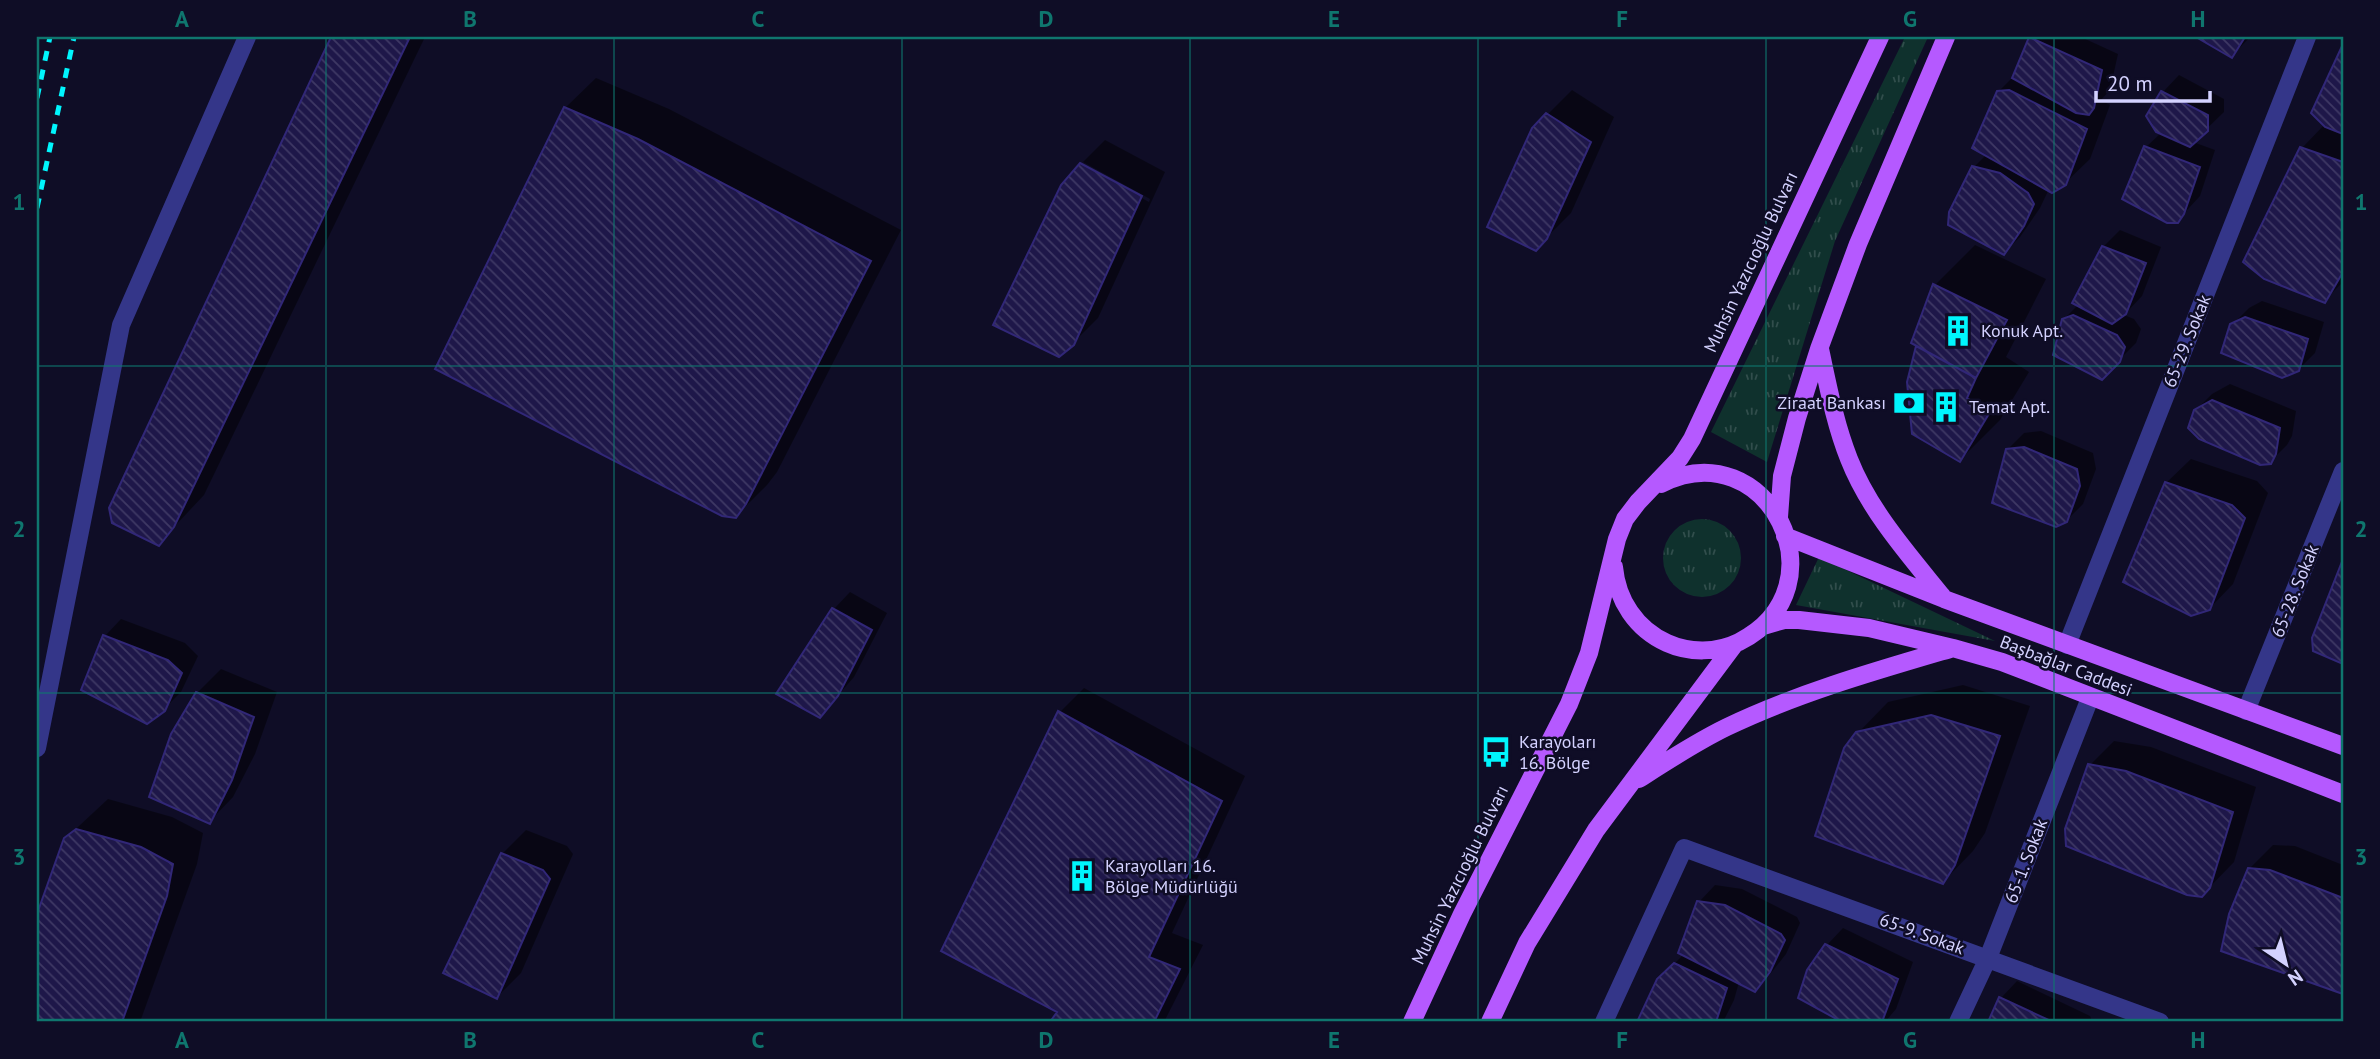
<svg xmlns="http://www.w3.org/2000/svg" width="2380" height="1059" font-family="'PT Sans',sans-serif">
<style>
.grass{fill:url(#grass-tufts)}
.shadow{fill:#0007}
.building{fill:url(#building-back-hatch);stroke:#312777;stroke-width:2}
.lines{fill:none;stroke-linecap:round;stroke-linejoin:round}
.minor{stroke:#343689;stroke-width:18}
.major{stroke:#b559ff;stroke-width:18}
.rail{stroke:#00f5fd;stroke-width:5;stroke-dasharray:10 9;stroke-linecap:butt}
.grid{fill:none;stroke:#0f766e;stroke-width:2;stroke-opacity:0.55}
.labels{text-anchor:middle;stroke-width:5;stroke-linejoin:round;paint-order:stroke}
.street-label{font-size:18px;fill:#d4d2ff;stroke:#0f0d26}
.poi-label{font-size:18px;fill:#d4d2ff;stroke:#0f0d26;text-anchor:start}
.neatline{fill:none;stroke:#0f766e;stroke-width:2.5}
.grid-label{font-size:23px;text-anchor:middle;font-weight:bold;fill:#0f766e}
</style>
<defs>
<pattern id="grass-tufts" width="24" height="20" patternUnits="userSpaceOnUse" patternTransform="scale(1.75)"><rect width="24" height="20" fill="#0f312d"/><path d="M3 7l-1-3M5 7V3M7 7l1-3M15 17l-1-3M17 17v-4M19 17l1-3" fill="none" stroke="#314e4c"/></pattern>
<pattern id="building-back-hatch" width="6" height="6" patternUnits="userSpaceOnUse" patternTransform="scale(1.75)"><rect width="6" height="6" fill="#1e1749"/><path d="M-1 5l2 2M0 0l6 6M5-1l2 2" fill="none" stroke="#3e3864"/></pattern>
</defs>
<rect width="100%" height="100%" fill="#0f0d26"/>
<path class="grass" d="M1905,37H1928L1835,241L1767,462L1711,432Z
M1663 558a39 39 0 1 1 78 0a39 39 0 1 1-78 0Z
M1819,557L1995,641L1796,605Z"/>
<path class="shadow" d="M333,37H425L204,495L158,544L111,508Z
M2032,37H2081L2118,54L2110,90L2101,100L2110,105L2090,159L2065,183L2049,189L2040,208L2020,237L2004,253L1974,167L1987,154L1998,92L2015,75Z
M2200,37H2250L2232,56Z
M2343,48V282L2325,300L2302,148L2325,124L2313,113Z
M2179,75L2224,99V112L2193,142L2215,150L2200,196L2177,221L2146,147L2161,133L2148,116L2163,92Z
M596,78L669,109L901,230L777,472L767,485L736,516L565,108Z
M1572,90L1614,117L1571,213L1535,249L1533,129Z
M1105,140L1165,172L1098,318L1073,343L1063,186L1082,163V166L1149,202L1150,199L1083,162Z
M2120,230L2161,247L2142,296L2124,315L2134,319L2141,329L2136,343L2101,378L2063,320L2079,304L2103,247Z
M1975,245L2046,279L2006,357L2029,372L2000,420L1960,460L1909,382L1935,285Z
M2262,301L2324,322L2315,353L2298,370L2232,325L2249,308Z
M2230,384L2296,411L2292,436L2287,445L2270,462L2195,411L2212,394Z
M2041,431L2093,453L2096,469L2083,504L2066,521L2008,449L2024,433Z
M2191,459L2257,481L2268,493L2233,584L2209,609L2166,483Z
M850,592L887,613L854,677L820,716L778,694L834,609Z
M121,619L185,643L198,656L181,692L164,709L105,636Z
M221,669L277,692L255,754L233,797L209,822L197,693Z
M1963,685L2030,706L1985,833L1973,851L1943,882L1857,734L1888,702Z
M1084,688L1245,776L1172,933L1203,945L1164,1022H1052L1060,1011L944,950L1060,712Z
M2114,741L2151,747L2256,787L2234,862L2202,895L2090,765Z
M108,799L172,817L203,833L197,864L140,1022H37V922L65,839Z
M526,830L567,846L573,854L521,973L497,997L502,854Z
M2273,845L2295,846L2343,865V992L2223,950L2249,869Z
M1715,885L1742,889L1797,917L1800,923L1786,954L1771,973L1755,990L1739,982L1734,1000L1723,1022H1639L1658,980L1684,954L1699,902Z
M1843,928L1913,962L1896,1009L1885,1022H1846L1800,997L1808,971L1827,945Z
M2017,981L2090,1016L2092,1021L1990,1022L2001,998Z"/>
<path class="building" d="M331,37H410L174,527L159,546L112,523L109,508Z
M2029,37L2102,70L2094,108L2089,115L2076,113L2012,78Z
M2196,37H2245L2232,58Z
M2343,44V134L2325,127L2311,113Z
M2009,90L2087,129L2066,185L2052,193L1972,148L1997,91Z
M2161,91L2208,115V131L2190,147L2156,132L2146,116Z
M564,107L638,139L871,261L746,504L736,518L722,516L435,369Z
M1546,113L1591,142L1547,239L1536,251L1487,227L1532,128Z
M2144,146L2200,167L2184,214L2178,223H2167L2122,199Z
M2300,147L2343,162V272L2325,303L2264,279L2243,262Z
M1080,163L1142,196L1074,345L1059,357L993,325L1061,185Z
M1972,166L2000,173L2028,193L2034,204L2024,226L2004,255L1948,225L1949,212Z
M2102,246L2146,263L2126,314L2112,324L2072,303Z
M1933,284L2007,320L1976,378L1911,343Z
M2073,315L2117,335L2125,347L2120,362L2102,380L2053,355L2062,319Z
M2245,317L2308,339L2299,371L2282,378L2221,353L2230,324Z
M1916,346L1976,378L1967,398L1990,412L1960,462L1912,434L1907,382Z
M2212,400L2280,428L2276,454L2271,464L2260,465L2199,439L2188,428L2194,410Z
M2024,447L2077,469L2080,486L2067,522L2056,527L1992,503L2006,449Z
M2165,482L2232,505L2245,518L2210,610L2191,616L2123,582Z
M2343,559V664L2313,651L2312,638Z
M832,608L872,630L838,696L820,718L776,694Z
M103,635L168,660L182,673L165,711L147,724L81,690Z
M196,692L254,717L232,780L210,824L149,797L171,734Z
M1058,711L1222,801L1149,957L1180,969L1154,1022H1050L1057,1012L941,951Z
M1931,715L2000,736L1955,865L1943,884L1815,836L1844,748L1856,732Z
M2088,764L2126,771L2233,812L2210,888L2202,897L2187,895L2066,846L2065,829Z
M76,829L141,847L173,864L167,896L122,1022H37V914L64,838Z
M501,853L543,870L550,879L497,999L443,973Z
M2248,868L2270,870L2343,898V994L2221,951L2229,914Z
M1697,901L1725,905L1781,934L1785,940L1770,972L1755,992L1678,953Z
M1825,944L1898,979L1882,1022H1842L1798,998L1807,970Z
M1674,963L1727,988L1716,1022H1637L1657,979Z
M1999,997L2053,1022H1988Z"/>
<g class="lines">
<path class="minor" d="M2067,645L2307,37
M2246,711L2343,471
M37,748L121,325L247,37
M1604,1022L1684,848L2160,1022
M1958,1022L1988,958L2090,698"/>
<path class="major" d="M1820,349C1828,386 1835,424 1849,459C1869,510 1908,554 1942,596
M1779,517L1782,476L1797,418L1819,349L1858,244L1946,37
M1785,536L1944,599L2343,746
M1614,567C1617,600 1636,629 1667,643C1689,653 1717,653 1739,642C1847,587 1767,430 1661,484
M1763,626L1784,620H1799L1869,628L1953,648L2002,662L2343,794
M1639,779C1667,761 1696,742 1727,727C1798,693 1875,671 1950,649
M1412,1022L1462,914L1569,704L1589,653L1617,539L1625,519L1638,502L1680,458L1692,439L1880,37
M1490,1022L1527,943L1596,830L1734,645"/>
<path class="rail" d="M37,98L50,37
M37,208L74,37"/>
</g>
<path class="grid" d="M326,37V1022M614,37V1022M902,37V1022M1190,37V1022M1478,37V1022M1766,37V1022M2054,37V1022M37,366H2343M37,693H2343"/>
<defs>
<symbol id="building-bare" viewBox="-9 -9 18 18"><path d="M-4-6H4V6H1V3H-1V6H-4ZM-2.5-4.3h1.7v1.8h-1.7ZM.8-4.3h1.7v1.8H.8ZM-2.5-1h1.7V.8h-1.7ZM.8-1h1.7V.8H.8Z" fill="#00f5fd" stroke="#0f0d26" stroke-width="2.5" paint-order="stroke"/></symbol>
<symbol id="bank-bare" viewBox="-9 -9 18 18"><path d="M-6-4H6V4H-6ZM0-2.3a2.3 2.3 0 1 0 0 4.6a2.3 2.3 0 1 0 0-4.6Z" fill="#00f5fd" stroke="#0f0d26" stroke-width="2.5" paint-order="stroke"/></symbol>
<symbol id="bus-bare" viewBox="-9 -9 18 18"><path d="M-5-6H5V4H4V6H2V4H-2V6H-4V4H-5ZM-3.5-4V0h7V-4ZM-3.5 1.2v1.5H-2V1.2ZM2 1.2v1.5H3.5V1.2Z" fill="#00f5fd" stroke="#0f0d26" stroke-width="2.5" paint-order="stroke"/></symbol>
</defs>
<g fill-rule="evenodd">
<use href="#building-bare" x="1936" y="309" width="44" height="44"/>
<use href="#bank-bare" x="1887" y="381" width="44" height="44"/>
<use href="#building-bare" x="1924" y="385" width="44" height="44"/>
<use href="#bus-bare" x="1474" y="730" width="44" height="44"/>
<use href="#building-bare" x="1060" y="854" width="44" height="44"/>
</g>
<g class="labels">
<g class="street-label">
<text transform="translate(1751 262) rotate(-65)" y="6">Muhsin Yazıcıoğlu Bulvarı</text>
<text transform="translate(2187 341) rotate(-68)" y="6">65-29. Sokak</text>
<text transform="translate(2295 591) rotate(-68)" y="6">65-28. Sokak</text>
<text transform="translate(2066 666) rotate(21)" y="6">Başbağlar Caddesi</text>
<text transform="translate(2026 861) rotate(-69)" y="6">65-1. Sokak</text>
<text transform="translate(1460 875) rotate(-64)" y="6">Muhsin Yazıcıoğlu Bulvarı</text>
<text transform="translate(1922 934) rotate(20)" y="6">65-9. Sokak</text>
</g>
<g class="poi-label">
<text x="1981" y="337">Konuk Apt.</text>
<text x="1886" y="409" text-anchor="end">Ziraat Bankası</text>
<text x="1969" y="413">Temat Apt.</text>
<text x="1519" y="748">Karayoları<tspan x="1519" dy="21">16. Bölge</tspan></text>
<text x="1105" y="872">Karayolları 16.<tspan x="1105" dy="21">Bölge Müdürlüğü</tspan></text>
</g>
</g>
<rect width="2380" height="1059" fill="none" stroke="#0f0d26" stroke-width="77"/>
<g transform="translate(2286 964) rotate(145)" stroke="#0f0d26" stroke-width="5" paint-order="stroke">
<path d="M0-5L12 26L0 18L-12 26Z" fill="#d4d2ff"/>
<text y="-10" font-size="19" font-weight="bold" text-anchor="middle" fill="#d4d2ff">N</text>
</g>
<path d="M2096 91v10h114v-10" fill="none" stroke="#d4d2ff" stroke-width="3.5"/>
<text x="2107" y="91" font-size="21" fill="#d4d2ff" stroke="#0f0d26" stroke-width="5" paint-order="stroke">20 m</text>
<rect x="38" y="38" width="2304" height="982" class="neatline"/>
<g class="grid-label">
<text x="182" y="27">A</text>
<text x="470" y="27">B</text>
<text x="758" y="27">C</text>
<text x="1046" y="27">D</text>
<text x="1334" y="27">E</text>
<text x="1622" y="27">F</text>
<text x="1910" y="27">G</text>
<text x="2198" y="27">H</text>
<text x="19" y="210">1</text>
<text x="2361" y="210">1</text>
<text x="19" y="537">2</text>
<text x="2361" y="537">2</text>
<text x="19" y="865">3</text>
<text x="2361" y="865">3</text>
<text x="182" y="1048">A</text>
<text x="470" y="1048">B</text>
<text x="758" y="1048">C</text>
<text x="1046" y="1048">D</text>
<text x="1334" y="1048">E</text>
<text x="1622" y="1048">F</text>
<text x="1910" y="1048">G</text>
<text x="2198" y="1048">H</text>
</g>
</svg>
